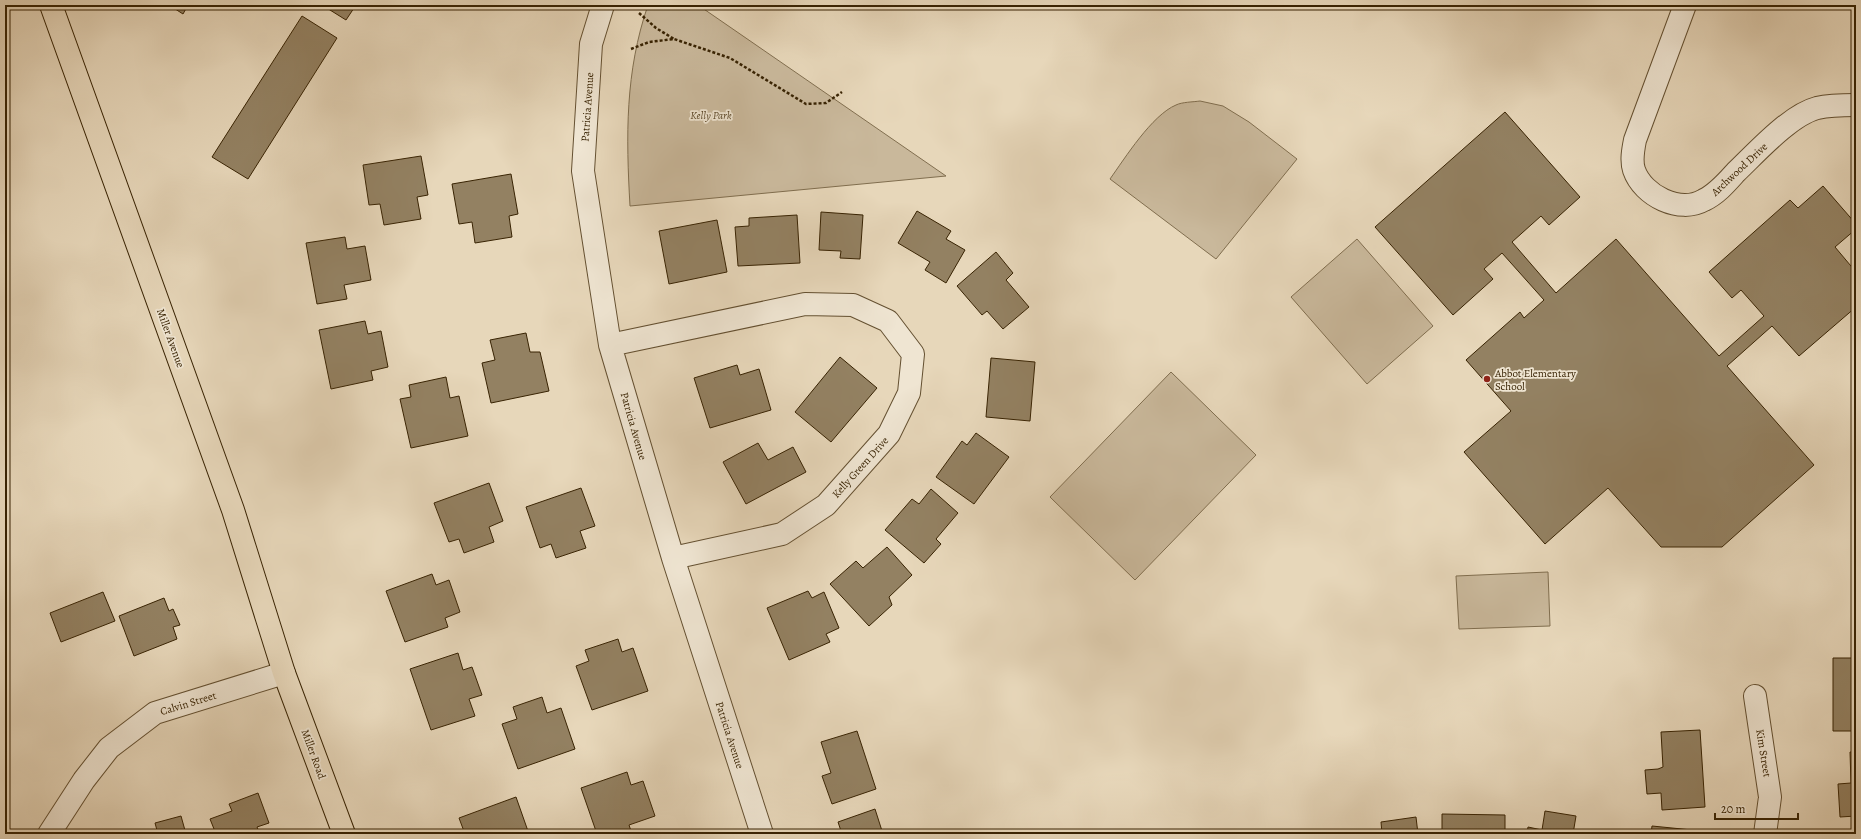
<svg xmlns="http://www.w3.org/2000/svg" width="1861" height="839" font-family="Alegreya,serif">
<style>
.green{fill:#c9b89b;stroke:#806e4f}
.building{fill:#938162;stroke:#382303}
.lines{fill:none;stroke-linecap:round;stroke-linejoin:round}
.minor-casing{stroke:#645031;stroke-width:24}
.major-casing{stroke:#382303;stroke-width:24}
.path{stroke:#382303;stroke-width:2.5;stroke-dasharray:3 2;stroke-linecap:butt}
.minor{stroke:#efe5d2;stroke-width:22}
.major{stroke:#e7d7ba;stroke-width:22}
.poi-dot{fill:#8f2418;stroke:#efe5d2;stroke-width:1.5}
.labels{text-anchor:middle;stroke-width:3.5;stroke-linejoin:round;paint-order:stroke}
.street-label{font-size:11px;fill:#382303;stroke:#efe5d2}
.park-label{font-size:11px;font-style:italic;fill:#5c4829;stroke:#efe5d2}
.poi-label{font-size:11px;fill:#382303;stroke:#efe5d2;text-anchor:start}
</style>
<rect width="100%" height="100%" fill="#e7d7ba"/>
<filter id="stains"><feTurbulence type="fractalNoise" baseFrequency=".005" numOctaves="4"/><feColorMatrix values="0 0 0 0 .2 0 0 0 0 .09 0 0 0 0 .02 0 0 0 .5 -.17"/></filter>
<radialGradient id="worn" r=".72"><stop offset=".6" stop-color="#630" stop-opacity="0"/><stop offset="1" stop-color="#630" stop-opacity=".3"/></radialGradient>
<path class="green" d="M648,5H698L946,176L630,206C626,136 625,72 648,5Z
M1200,101L1223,106L1249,122L1297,159L1216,259L1110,179C1125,158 1152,115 1176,105C1182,102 1193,102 1200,101Z
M1357,239L1433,326L1367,384L1291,297Z
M1171,372L1256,455L1135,580L1050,497Z
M1548,572L1550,626L1459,629L1456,576Z"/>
<path class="building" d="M169,5H188L183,14Z
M322,5H356L346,20Z
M302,16L337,38L248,179L212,157Z
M1505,112L1580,197L1549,225L1541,216L1512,242L1556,293L1616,239L1719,356L1764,316L1741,290L1732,298L1709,272L1790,200L1798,208L1823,186L1856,224V229L1835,247L1856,272V307L1799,356L1772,326L1727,366L1814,465L1722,547H1661L1608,488L1545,544L1464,452L1511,411L1466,360L1520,312L1524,318L1544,300L1502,253L1484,269L1493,279L1453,315L1375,227Z
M421,156L428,195L417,197L421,219L384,225L380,204L369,205L363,165Z
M511,174L518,214L509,216L512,237L475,243L472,222L459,224L452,184Z
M917,211L951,231L946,239L965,250L946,283L925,270L930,262L898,243Z
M821,212L863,215L860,259L840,258L841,251L819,250Z
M797,215L800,263L738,266L735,227L749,226V218Z
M717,220L727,272L669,284L659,231Z
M345,237L347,249L365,246L371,280L344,285L347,299L317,304L306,243Z
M996,252L1013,273L1006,280L1029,307L1003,329L987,311L982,315L957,286Z
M365,321L368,334L381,331L388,367L371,371L373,380L331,389L319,330Z
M526,333L530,352H540L549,391L491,403L482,363L495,360L490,340Z
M840,357L877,388L831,442L795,412Z
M991,358L1035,362L1030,421L986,417Z
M737,365L740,375L759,369L771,410L710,428L694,378Z
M446,377L450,398L459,396L468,436L411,448L400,399L411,397L409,385Z
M976,433L1009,457L974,504L936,477L962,441L967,445Z
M758,443L768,460L793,447L806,472L746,504L723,462Z
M489,483L503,521L489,527L494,542L464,553L459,539L449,542L434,503Z
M581,488L595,526L580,531L586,548L556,558L551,544L540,548L526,507Z
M931,489L958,513L936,539L941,544L924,563L885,530L912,499L919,504Z
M887,547L912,575L889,597L892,605L869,626L830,584L856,561L863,568Z
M432,574L436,585L449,580L460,612L445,618L448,627L405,642L386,591Z
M808,591L812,598L824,592L839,628L826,634L830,642L789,660L767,608Z
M103,592L115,621L61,642L50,613Z
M164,598L169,611L173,609L180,625L173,627L177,639L134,656L119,616Z
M618,639L622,652L633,648L648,691L592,710L576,666L589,661L585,650Z
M458,653L463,670L472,667L482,695L469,699L475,716L431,730L410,669Z
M1833,658H1856V731H1833Z
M542,697L547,713L561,708L575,749L518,769L502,724L517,719L513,707Z
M1700,730L1705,807L1662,810L1661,793L1647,794L1645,770L1658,769L1663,767L1661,732Z
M857,731L876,789L832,804L822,776L831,773L821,742Z
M1850,752H1856V816L1840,817L1838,784L1851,783Z
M627,772L631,785L643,781L655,816L629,825L632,834H597L581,788Z
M258,793L269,823L257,827L260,834H216L210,819L232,811L229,804Z
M516,797L529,834H465L459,818Z
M875,809L883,834H842L838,822Z
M1545,811L1576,816L1573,834H1527L1528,827L1542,830Z
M1442,814L1505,815V834H1442Z
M181,816L186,834H158L155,823Z
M1416,817L1418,834H1382L1381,822Z
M1652,826L1692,830L1691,834H1651Z"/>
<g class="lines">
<defs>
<path id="minor" d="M603,5L591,44L583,171L610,345L673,558L762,834
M1685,5L1635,140C1633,150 1631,161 1634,170C1643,196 1680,214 1704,200C1717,194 1727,182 1736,172C1756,153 1790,115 1817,108C1830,105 1843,105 1856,105
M610,345L805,304L853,305L888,321L913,354L909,393L889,434L826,505L782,534L673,558
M1755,696L1770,797L1765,834
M49,834L84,780L109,748L155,713L284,673"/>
<path id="major" d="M51,5L233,510L284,673L344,834"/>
</defs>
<use href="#minor" class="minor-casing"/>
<use href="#major" class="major-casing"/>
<path class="path" d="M639,13L656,28L674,39
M631,49L649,42L674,39L730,58L806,104L826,103L842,92"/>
<use href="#minor" class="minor"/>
<use href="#major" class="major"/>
</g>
<circle class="poi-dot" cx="1487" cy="379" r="4"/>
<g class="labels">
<g class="street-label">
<text transform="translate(587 107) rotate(-86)" y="4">Patricia Avenue</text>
<text transform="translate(1739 169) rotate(-43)" y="4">Archwood Drive</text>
<text transform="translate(171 338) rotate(70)" y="4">Miller Avenue</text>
<text transform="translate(634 426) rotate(74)" y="4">Patricia Avenue</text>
<text transform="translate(860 467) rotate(-48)" y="4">Kelly Green Drive</text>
<text transform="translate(188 703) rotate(-17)" y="4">Calvin Street</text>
<text transform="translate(730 735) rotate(72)" y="4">Patricia Avenue</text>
<text transform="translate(1764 753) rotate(81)" y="4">Kim Street</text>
<text transform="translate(314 754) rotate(70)" y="4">Miller Road</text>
</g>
<g class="park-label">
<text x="711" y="119">Kelly Park</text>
</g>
<g class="poi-label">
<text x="1495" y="377">Abbot Elementary<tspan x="1495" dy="13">School</tspan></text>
</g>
</g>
<rect width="1861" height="839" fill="none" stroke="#e7d7ba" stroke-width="20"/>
<rect x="6" y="6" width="1849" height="827" fill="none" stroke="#382303" stroke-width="2"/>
<rect x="10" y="10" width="1841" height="819" fill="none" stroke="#382303"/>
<path d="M1715 813v6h83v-6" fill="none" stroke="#382303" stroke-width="2"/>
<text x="1721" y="813" font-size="12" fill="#382303" stroke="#efe5d2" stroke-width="3" paint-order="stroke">20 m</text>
<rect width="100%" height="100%" filter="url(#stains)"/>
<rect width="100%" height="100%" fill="url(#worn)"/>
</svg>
